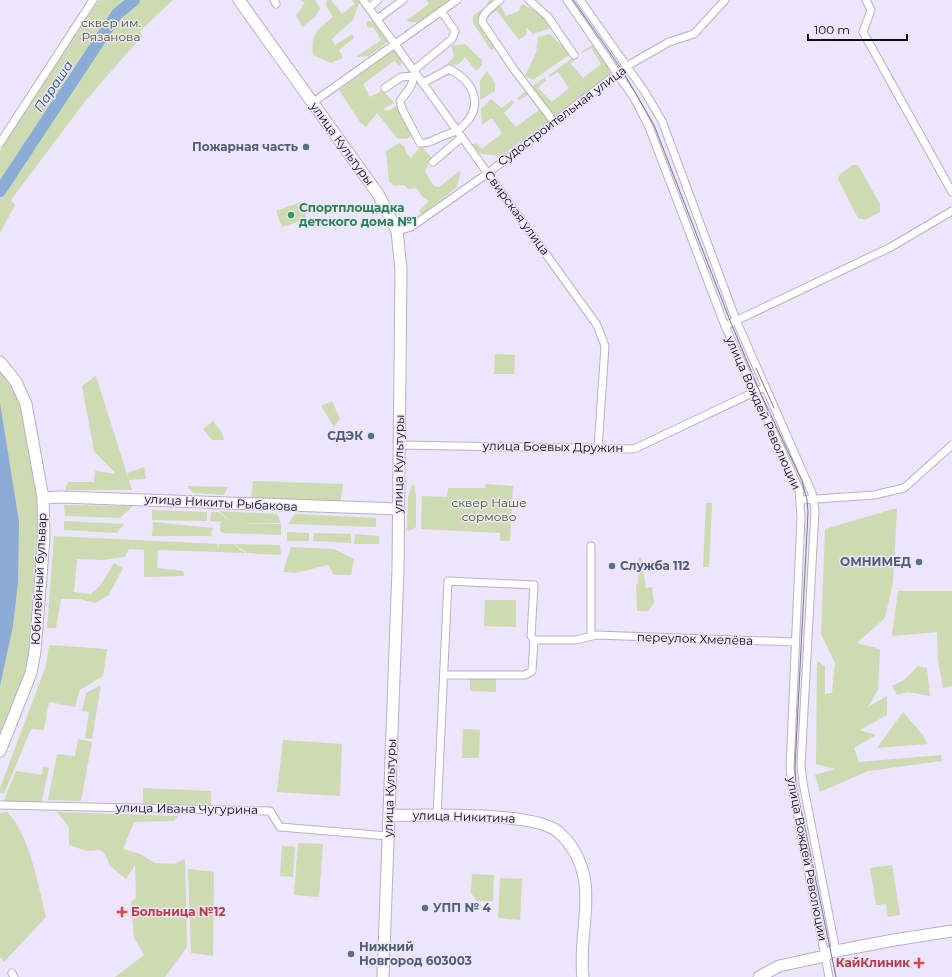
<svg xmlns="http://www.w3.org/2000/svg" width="952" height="977" font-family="Montserrat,sans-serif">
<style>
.green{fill:#cedab2}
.water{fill:#8bacd6}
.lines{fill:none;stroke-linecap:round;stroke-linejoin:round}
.river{stroke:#8bacd6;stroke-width:12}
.street-casing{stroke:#b8b1c6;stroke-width:9}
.secondary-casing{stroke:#b8b1c6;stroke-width:13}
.street{stroke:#fff;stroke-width:7}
.secondary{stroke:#fff;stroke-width:11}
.tram{stroke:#7d7887;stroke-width:1}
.service-dot{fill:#5c6f8a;stroke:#ece5fb;stroke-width:1.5}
.leisure-dot{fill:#2e9e5b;stroke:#ece5fb;stroke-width:1.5}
.health-dot{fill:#e0444e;stroke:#ece5fb;stroke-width:1.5}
.labels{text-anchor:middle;stroke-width:3;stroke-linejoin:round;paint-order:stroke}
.park-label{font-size:12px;fill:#495a0a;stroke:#ece5fb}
.street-label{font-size:12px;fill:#0e0b12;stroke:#ece5fb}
.service-label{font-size:12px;font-weight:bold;fill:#4e5e75;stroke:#ece5fb;text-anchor:end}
.leisure-label{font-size:12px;font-weight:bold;fill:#27864d;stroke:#ece5fb;text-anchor:start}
.health-label{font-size:12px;font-weight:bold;fill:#be3a42;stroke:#ece5fb;text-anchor:start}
.water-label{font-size:13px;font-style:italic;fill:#1d4b7f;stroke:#ece5fb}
</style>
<rect width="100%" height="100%" fill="#ece5fb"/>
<path class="green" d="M99,0H173L140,31L142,36L86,100L11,200L15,205L0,233V151L41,86Z
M300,0H315L320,8L315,17L302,27L296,15L305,3Z
M327,0H331L342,14L355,4L352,0H360L353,20L332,39L335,45L352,34L354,38L339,50L343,58L331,63L313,55C311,33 317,30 333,17L326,6Z
M426,0H451L419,23L406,21L429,4Z
M489,0C499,0 502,8 506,16L519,11L522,4L532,9L544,8L552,18L551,28L533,34L526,27L527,34L519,40L497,11L487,15L485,22L496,47L491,50L473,23V16L486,6Z
M371,21L375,23L389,41L369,56L356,57L381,40L373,27L369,28L367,26V22Z
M550,34L566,49L569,55L533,80L525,76L536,53L538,37Z
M465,44L482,60V65L476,71L465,57L459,64L447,67L445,66L454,57L451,46Z
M594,44L614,72L501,156L481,154L471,145L476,143L482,149L502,133L492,118L482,125L481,109L491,99L502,108L512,100L514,103L504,113L516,127L539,110L528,95L519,100L517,98L545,77L546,80L538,88L552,102L569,88L558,72L550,77L549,75L578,54V56L571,64L583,78L601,64L591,48L582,53L581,52Z
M393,51L397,52L402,60L400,66L394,61L363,84L370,97L383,90L394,103L383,109L388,111L400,104L412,135L407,139L397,138L377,113L366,127L360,122L339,90Z
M487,71L495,83V91L480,100V81Z
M399,143L405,147L406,153L411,158L419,148H423L431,157L425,172L434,186L439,187L461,170L457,187L423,214L418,212L429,201L422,196L416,188L408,189L404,185L394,186L389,181L386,151Z
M853,165H858L880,204V212L865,220L858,218L838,179L840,174Z
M301,202L307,219L282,227L276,211Z
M495,354L515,355L514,374H494Z
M0,369L12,386L20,405L37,484L41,521L32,637L24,678L0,744Z
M96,376L132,490H65L68,482H94L95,471L116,474L94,451L82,386Z
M332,401L340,419L334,427L321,406Z
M213,421L222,433L224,440H212L203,429Z
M144,467L146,479L129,480L127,473Z
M253,481L343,484L340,503L251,499Z
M486,484L513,486L510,541H500V533L421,529L422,496L447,497L448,488H485Z
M412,485H414L416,495V527L409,531L407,529L408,497Z
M187,486L228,487L224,495L193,493Z
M706,503H712L709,567H703Z
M64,505L133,506L120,518L65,516Z
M897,508L893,582L885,618L857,643L880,649L878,690L868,707L887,696V715L860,730L876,735L854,748L859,762L941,755L942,761L868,771L820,792L815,775L835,769L816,764L817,661L825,666V694L832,693L835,663L821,634L825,529Z
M152,510L207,512V521L152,520Z
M219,511L277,514L281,523H239L281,524V535L223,533L220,531V524L222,522L210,521L211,512H218L231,522Z
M295,514L376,518V527L288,524Z
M64,521L124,524L117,533L64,530Z
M153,522L213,528L211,533L213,536H152Z
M287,532L309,533V541H287Z
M314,533L351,534V543L313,541Z
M355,534L379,536V544H354Z
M54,536L218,544L217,552L158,550L157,568L183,571L184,576L144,577V550L129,549L125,557L102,560L77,559L74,592L91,594L100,586L114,563L123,568L109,595L95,603L80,599H61L56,628H47Z
M219,544H233L245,553L217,552Z
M234,544L280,545L281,555L247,553Z
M291,547L334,549L354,559L351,575H334L328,565L295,573L283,572Z
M639,558H641L646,588L652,587L654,603L648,611H637L636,584H638Z
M898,591H952V686L943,688L938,660L937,632L892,636Z
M485,600H516V627L484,626Z
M49,645L107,649L103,676L80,690L75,707L49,702L44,730L31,729L4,794L0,792V788L46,666Z
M918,666L927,668L930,696L908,692L897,695L892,686L904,680Z
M470,678L496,679V692L470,691Z
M101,685L92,739L85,738L89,712L82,711L86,693Z
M903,712L923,735L927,744L877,748Z
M463,729L480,730L479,758H462Z
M78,739L92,742L81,801L48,800L57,754L75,756Z
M283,740L342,744L340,796L277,792Z
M43,767L49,768L41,804L3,802L16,771L42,775Z
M143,788L211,791V807L143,805Z
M7,812C29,832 39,888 46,917L4,962L0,957V813Z
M57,812L178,816L174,821L134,822L123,849L140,854L155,863L174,864L185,859L187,947L165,977H115L144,955L134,938L131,902L136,898L135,865L126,879L110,866L105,854L100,850L87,851L69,845V827Z
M298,843L323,844L319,897L294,895Z
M282,846L295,847L293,877L280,876Z
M892,865L900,915L888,917L886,904L876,905L870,868Z
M188,869L214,872L213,956L191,953Z
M472,874L494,875L493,901H477L471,893Z
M500,878L522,879L520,920L498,918Z"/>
<path class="water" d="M0,403L19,522L18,582L13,626L0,686Z"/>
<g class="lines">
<path class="river" d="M0,191L117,14L134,0"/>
<defs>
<path id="street" d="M274,0L276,4
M363,0L597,325L605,346L598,448
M500,0C493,6 482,13 482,22L513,68L554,122
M529,0L548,17L574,55
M567,0L634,98L649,127L725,326L799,489L801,517L790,768L792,786L829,977
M580,0L645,92L662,121L736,320L812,493L815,510L801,765L803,783L836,951
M866,0L871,10L863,32L952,192
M369,8L378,0
M377,19L403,0
M423,83L449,69C477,83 485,110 458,130C454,132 448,134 443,136C435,139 429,144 420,143L402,109L400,101C410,87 413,88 414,70L452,39L455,31L441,11
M385,88L401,77L414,76
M312,103L457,0
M0,143L93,0
M433,162L462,137
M397,231L411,227L488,173L627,66L669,42L694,34L725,0
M725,326L891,247L952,211
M400,445L634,449L765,387
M801,500L874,495L904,488L952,445
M591,636V546
M444,675H525L532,671L534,640
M0,805L270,811L280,827L388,836
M437,816L448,581L534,585L531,636L534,640H576L596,635L795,642
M12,973L14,977"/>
<path id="secondary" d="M239,0L378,194L397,231L401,269L398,569L383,977
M0,362L16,382L26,404L43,498L44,538L35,651L31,673L0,751
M43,498L61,497L399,509
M389,815C425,816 531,811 557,831C573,844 582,863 585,883C589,912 579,947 583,977
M759,977L779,966L825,956L831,952L894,940L952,931"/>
</defs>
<use href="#street" class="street-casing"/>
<use href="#secondary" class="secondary-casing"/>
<use href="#street" class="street"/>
<use href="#secondary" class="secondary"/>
<path class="tram" d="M573,0L622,70L654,125L731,323L759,390L802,481L807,500L808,512L795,767L796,785L836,977
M756,368L774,408"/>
</g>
<g class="service-dot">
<circle cx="306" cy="147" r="4"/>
<circle cx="371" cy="436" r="4"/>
<circle cx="919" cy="562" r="4"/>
<circle cx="612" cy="566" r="4"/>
<circle cx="425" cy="908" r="4"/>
<circle cx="351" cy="954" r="4"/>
</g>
<circle class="leisure-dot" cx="291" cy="215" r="4"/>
<g class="health-dot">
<path d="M120 906h4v4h4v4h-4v4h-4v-4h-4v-4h4z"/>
<path d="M917 957h4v4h4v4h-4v4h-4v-4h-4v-4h4z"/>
</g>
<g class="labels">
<g class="park-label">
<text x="111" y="27">сквер им.<tspan x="111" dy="14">Рязанова</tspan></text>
<text x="489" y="507">сквер Наше<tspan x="489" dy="14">сормово</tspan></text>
</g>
<g class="street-label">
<text transform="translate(562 116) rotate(-37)" y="4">Судостроительная улица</text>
<text transform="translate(342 144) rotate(54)" y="4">улица Культуры</text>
<text transform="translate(517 213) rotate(54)" y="4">Свирская улица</text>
<text transform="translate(763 413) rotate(66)" y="4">улица Вождей Революции</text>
<text transform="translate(553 447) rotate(1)" y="4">улица Боевых Дружин</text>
<text transform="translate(399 464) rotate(-89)" y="4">улица Культуры</text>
<text transform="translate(221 503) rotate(3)" y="4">улица Никиты Рыбакова</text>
<text transform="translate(39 579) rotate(-87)" y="4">Юбилейный бульвар</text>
<text transform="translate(695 639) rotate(2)" y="4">переулок Хмелёва</text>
<text transform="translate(390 788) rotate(-88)" y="4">улица Культуры</text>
<text transform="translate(187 809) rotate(1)" y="4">улица Ивана Чугурина</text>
<text transform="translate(464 817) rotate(2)" y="4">улица Никитина</text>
<text transform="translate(807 859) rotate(79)" y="4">улица Вождей Революции</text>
</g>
<g class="service-label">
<text x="298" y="151">Пожарная часть</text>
<text x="363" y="440">СДЭК</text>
<text x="911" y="566">ОМНИМЕД</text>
<text x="620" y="570" text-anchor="start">Служба 112</text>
<text x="433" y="912" text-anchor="start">УПП № 4</text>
<text x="359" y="951" text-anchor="start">Нижний<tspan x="359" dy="14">Новгород 603003</tspan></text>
</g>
<g class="leisure-label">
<text x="299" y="212">Спортплощадка<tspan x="299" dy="14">детского дома №1</tspan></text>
</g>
<g class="health-label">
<text x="131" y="916">Больница №12</text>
<text x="910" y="967" text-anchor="end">КайКлиник</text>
</g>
<g class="water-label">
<text transform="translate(53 86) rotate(-56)" y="5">Параша</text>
</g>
</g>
<path d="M808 34v6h99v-6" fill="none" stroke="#0e0b12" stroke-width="2"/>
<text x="814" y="34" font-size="12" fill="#0e0b12" stroke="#ece5fb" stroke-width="3" paint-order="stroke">100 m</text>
</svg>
